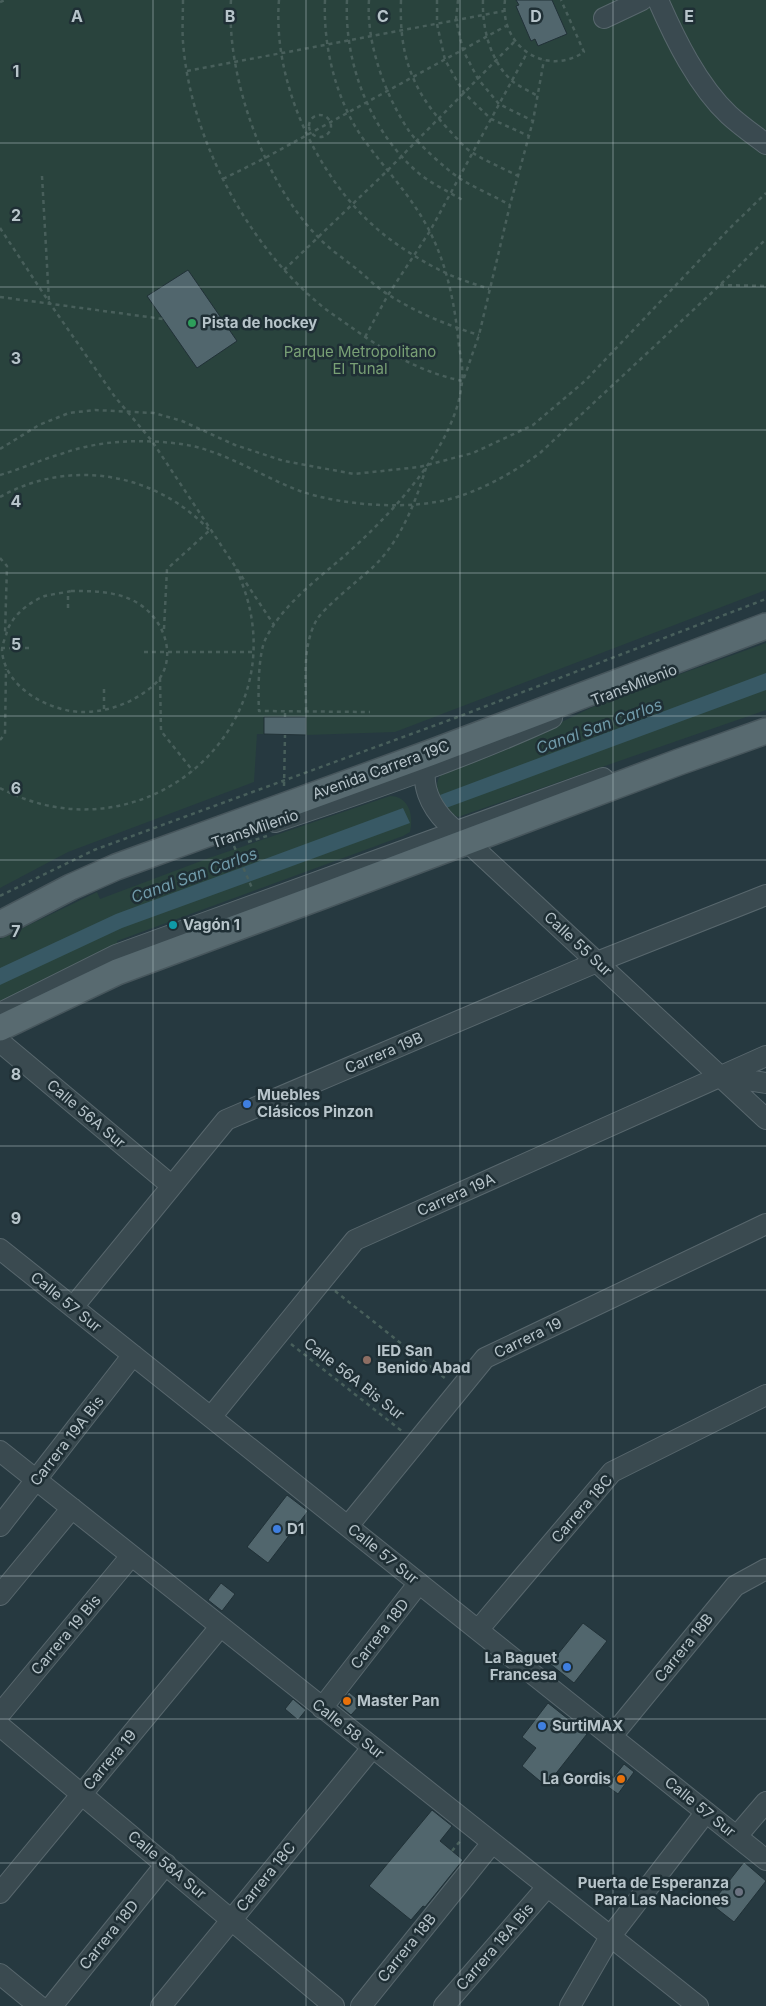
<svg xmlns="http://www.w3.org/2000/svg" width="766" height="2006" font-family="Inter,sans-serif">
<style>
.green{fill:#29433d}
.water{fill:#385965}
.building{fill:#51666d;stroke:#213137}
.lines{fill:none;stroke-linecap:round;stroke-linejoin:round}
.minor-casing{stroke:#58676d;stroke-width:22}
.major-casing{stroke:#47565c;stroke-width:28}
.path{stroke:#485f5b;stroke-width:2.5;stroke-dasharray:4 4;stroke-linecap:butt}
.minor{stroke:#3a4a50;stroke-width:20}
.major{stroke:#586a70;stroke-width:25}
.grid{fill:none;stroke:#b7c4ca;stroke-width:1;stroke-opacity:0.55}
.leisure-dot{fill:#2e9e5b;stroke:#1f2f35;stroke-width:2}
.culture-dot{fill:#0f9aa8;stroke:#1f2f35;stroke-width:2}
.shop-dot{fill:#3f7fe0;stroke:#1f2f35;stroke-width:2}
.education-dot{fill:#8d6e63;stroke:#1f2f35;stroke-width:2}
.food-dot{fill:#e8710a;stroke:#1f2f35;stroke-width:2}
.worship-dot{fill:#6b7280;stroke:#1f2f35;stroke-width:2}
.labels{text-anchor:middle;stroke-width:5;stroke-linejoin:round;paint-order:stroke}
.poi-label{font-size:15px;font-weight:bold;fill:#b7c4ca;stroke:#1f2f35;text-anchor:start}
.park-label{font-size:15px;fill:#79a075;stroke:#1f2f35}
.street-label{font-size:15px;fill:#b7c4ca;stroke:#1f2f35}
.water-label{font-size:16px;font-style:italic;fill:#709aa9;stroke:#1f2f35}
.grid-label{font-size:16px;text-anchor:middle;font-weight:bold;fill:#b7c4ca;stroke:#1f2f35;stroke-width:5;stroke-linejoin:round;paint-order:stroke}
</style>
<rect width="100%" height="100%" fill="#263940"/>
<path class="green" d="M0,0H766V590L395,732L306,735L257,734L254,782L68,852L0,888Z
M766,643V710L458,817C447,812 432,789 439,778C440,775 443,773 445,771L518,743L603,702Z
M390,796C409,796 414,816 410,832L403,836L117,941L120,949L0,1009V939L97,892L100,899L209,858Z"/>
<path class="water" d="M766,673V690L446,808L440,795Z
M403,808L410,823L122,928L0,985V968L116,914Z"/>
<path class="building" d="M516,0H552L567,34L538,46L535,39L531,41L516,6L519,5Z
M188,270L237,341L197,368L147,296Z
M264,717H306V735L264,734Z
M287,1495L308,1511L268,1563L247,1547Z
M221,1583L235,1594L222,1611L208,1600Z
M583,1623L607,1641L574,1683L550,1664Z
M349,1692L362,1703L351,1715L339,1705Z
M293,1699L306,1710L298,1720L285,1709Z
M548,1703L587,1734L546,1786L522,1766L536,1748L522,1737Z
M624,1764L634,1772L618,1794L607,1786Z
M432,1810L452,1826L440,1841L463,1860L425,1907L423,1906L411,1920L369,1886Z
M744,1862L766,1881L734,1922L711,1904Z"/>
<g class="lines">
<defs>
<path id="minor" d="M658,0C675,39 698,86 729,115C741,126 754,135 766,144
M604,18L642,0
M427,760C420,784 430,806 447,823L766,1119
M275,822C368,791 462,759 552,718
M0,1013L116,955L603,778
M0,1042L172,1186
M720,1076L766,1083
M0,1249L766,1860
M73,1307L226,1120L597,962L766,895
M211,1417L355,1240L766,1056
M0,1451L698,2006
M0,1526L133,1355
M348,1526L485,1358L766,1224
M0,1595L72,1508
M478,1630L612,1472L766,1395
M322,1708L419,1583
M0,1714L131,1556
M0,1726L334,2006
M612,1736L735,1586L766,1569
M737,1836L766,1802
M0,1893L220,1627
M0,1974L39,2006
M52,2006L166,1864
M161,2006L372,1748
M361,2006L492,1843
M444,2006L547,1887
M570,2006L610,1937L706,1812"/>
<path id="major" d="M0,924L71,887L116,867L430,753L766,626
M0,1028L117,972L325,895L679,762L766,731"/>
</defs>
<use href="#minor" class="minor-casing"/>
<use href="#major" class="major-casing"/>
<path class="path" d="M183,0C183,14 182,28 183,42C190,136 245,241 317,302C327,311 340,319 351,327C384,351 422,373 463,381L479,335L510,205L533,121L544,60
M231,0C226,77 264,182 318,237C330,250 346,260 359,271C369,279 378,289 389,295C415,312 449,326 479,335
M279,0C272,82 318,181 382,233C399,247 426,264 446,273C460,280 475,284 489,289
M325,0C323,47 336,101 364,140C386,170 412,197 429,230C446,263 454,300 458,337C459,351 464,368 462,382C456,447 390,516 342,558C315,581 283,605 266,638C258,653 258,693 259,711L370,712
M347,0C344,62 369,128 415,170C429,183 448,191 464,201
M369,0C366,43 385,95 409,131C418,144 446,169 459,178C475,188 494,196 510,205
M401,0C399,54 411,89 448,129C456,137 464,148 473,153C487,162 503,168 518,176
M437,0V24L445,60L464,93L491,119L529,136
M458,0L456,20L463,50L478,79L499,104L533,121
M483,0C482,28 490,60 511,80C519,87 530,91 539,97
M505,0C499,45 545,78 584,52L561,0
M0,2L5,0
M187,71L504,11
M309 126a11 11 0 1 1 22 0a11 11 0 1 1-22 0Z
M42,176L49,301
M223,179L265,158L506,26
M0,228L49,302L115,397L152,441L274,625
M284,270L387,171L515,41
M720,285L766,286
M0,297L163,319
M365,337L388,295L430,231L527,53
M0,449L39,425L69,413L95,410L154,413L182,421L235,445L284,461L354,474L419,467L473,453L533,425L585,381L730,228L766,193
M0,475C21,469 40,460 61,454C97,441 135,439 173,443C220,447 257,475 300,491C343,506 413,511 457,497C488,487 514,472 540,453L720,285L766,239
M0,497C71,457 158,473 212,533
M0,558L7,566L5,634
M71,591C92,591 115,591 134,601C166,617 182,665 149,689C131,703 110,711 86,712C51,713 4,688 2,650C2,644 6,637 7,631C13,615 29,602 45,596C53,594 63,593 71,591Z
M68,608V592
M164,629L167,569L210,530
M1,648H32
M144,652H253
M160,678L161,731L193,771
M104,709V685
M306,711C306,682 302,647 316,621C322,609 360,579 372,568C400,542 415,504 426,468
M285,717V711
M0,740L5,734L6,669
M284,786L285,735
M0,788C146,865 308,721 236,569
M248,842L267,836
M234,846L252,888
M0,896L94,850L455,718L766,599
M335,1291L446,1379
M291,1344L403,1432
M452,1851L461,1840"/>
<use href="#minor" class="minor"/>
<use href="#major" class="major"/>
</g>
<path class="grid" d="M153,0V2006M306,0V2006M460,0V2006M613,0V2006M0,143H766M0,287H766M0,430H766M0,573H766M0,716H766M0,860H766M0,1003H766M0,1146H766M0,1290H766M0,1433H766M0,1576H766M0,1719H766M0,1863H766"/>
<circle class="leisure-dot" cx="192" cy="323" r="5"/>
<circle class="culture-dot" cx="173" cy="925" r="5"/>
<g class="shop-dot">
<circle cx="247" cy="1104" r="5"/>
<circle cx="277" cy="1529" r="5"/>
<circle cx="567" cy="1667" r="5"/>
<circle cx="542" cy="1726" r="5"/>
</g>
<circle class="education-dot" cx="367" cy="1360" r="5"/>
<g class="food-dot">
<circle cx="347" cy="1701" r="5"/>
<circle cx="621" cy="1779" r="5"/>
</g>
<circle class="worship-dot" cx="739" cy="1892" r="5"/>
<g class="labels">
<g class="poi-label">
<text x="202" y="328">Pista de hockey</text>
<text x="183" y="930">Vagón 1</text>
<text x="257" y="1100">Muebles<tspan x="257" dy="17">Clásicos Pinzon</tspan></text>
<text x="377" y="1356">IED San<tspan x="377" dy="17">Benido Abad</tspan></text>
<text x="287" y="1534">D1</text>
<text x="557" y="1663" text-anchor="end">La Baguet<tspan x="557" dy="17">Francesa</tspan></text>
<text x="357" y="1706">Master Pan</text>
<text x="552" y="1731">SurtiMAX</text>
<text x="611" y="1784" text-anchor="end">La Gordis</text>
<text x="729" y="1888" text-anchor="end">Puerta de Esperanza<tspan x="729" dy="17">Para Las Naciones</tspan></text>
</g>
<g class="park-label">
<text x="360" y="357">Parque Metropolitano<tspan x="360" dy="17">El Tunal</tspan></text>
</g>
<g class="street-label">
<text transform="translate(634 685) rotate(-21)" y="5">TransMilenio</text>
<text transform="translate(381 770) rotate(-20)" y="5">Avenida Carrera 19C</text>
<text transform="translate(255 829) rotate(-19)" y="5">TransMilenio</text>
<text transform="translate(578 944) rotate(43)" y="5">Calle 55 Sur</text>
<text transform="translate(384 1053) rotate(-23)" y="5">Carrera 19B</text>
<text transform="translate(86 1114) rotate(40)" y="5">Calle 56A Sur</text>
<text transform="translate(456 1195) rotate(-24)" y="5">Carrera 19A</text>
<text transform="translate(66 1302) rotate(39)" y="5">Calle 57 Sur</text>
<text transform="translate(528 1338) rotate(-26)" y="5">Carrera 19</text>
<text transform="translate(354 1379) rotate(38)" y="5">Calle 56A Bis Sur</text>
<text transform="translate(67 1441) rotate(-52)" y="5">Carrera 19A Bis</text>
<text transform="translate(582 1509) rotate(-49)" y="5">Carrera 18C</text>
<text transform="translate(383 1554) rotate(39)" y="5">Calle 57 Sur</text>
<text transform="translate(380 1634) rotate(-52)" y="5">Carrera 18D</text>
<text transform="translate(66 1635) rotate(-50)" y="5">Carrera 19 Bis</text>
<text transform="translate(684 1648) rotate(-51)" y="5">Carrera 18B</text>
<text transform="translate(348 1729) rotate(38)" y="5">Calle 58 Sur</text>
<text transform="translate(110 1760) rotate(-50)" y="5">Carrera 19</text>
<text transform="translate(700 1807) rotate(39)" y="5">Calle 57 Sur</text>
<text transform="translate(167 1865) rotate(40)" y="5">Calle 58A Sur</text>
<text transform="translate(266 1877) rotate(-51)" y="5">Carrera 18C</text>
<text transform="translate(109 1935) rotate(-51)" y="5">Carrera 18D</text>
<text transform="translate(495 1947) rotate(-49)" y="5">Carrera 18A Bis</text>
<text transform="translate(407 1948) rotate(-51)" y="5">Carrera 18B</text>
</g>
<g class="water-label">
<text transform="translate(599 726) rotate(-20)" y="6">Canal San Carlos</text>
<text transform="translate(194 875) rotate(-20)" y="6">Canal San Carlos</text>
</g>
</g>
<g class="grid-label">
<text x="77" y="22">A</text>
<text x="230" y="22">B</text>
<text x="383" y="22">C</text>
<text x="536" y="22">D</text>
<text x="689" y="22">E</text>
<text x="16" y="77">1</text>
<text x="16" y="221">2</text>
<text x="16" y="364">3</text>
<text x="16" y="507">4</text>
<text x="16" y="650">5</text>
<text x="16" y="794">6</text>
<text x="16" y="937">7</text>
<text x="16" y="1080">8</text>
<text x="16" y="1224">9</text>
</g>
</svg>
